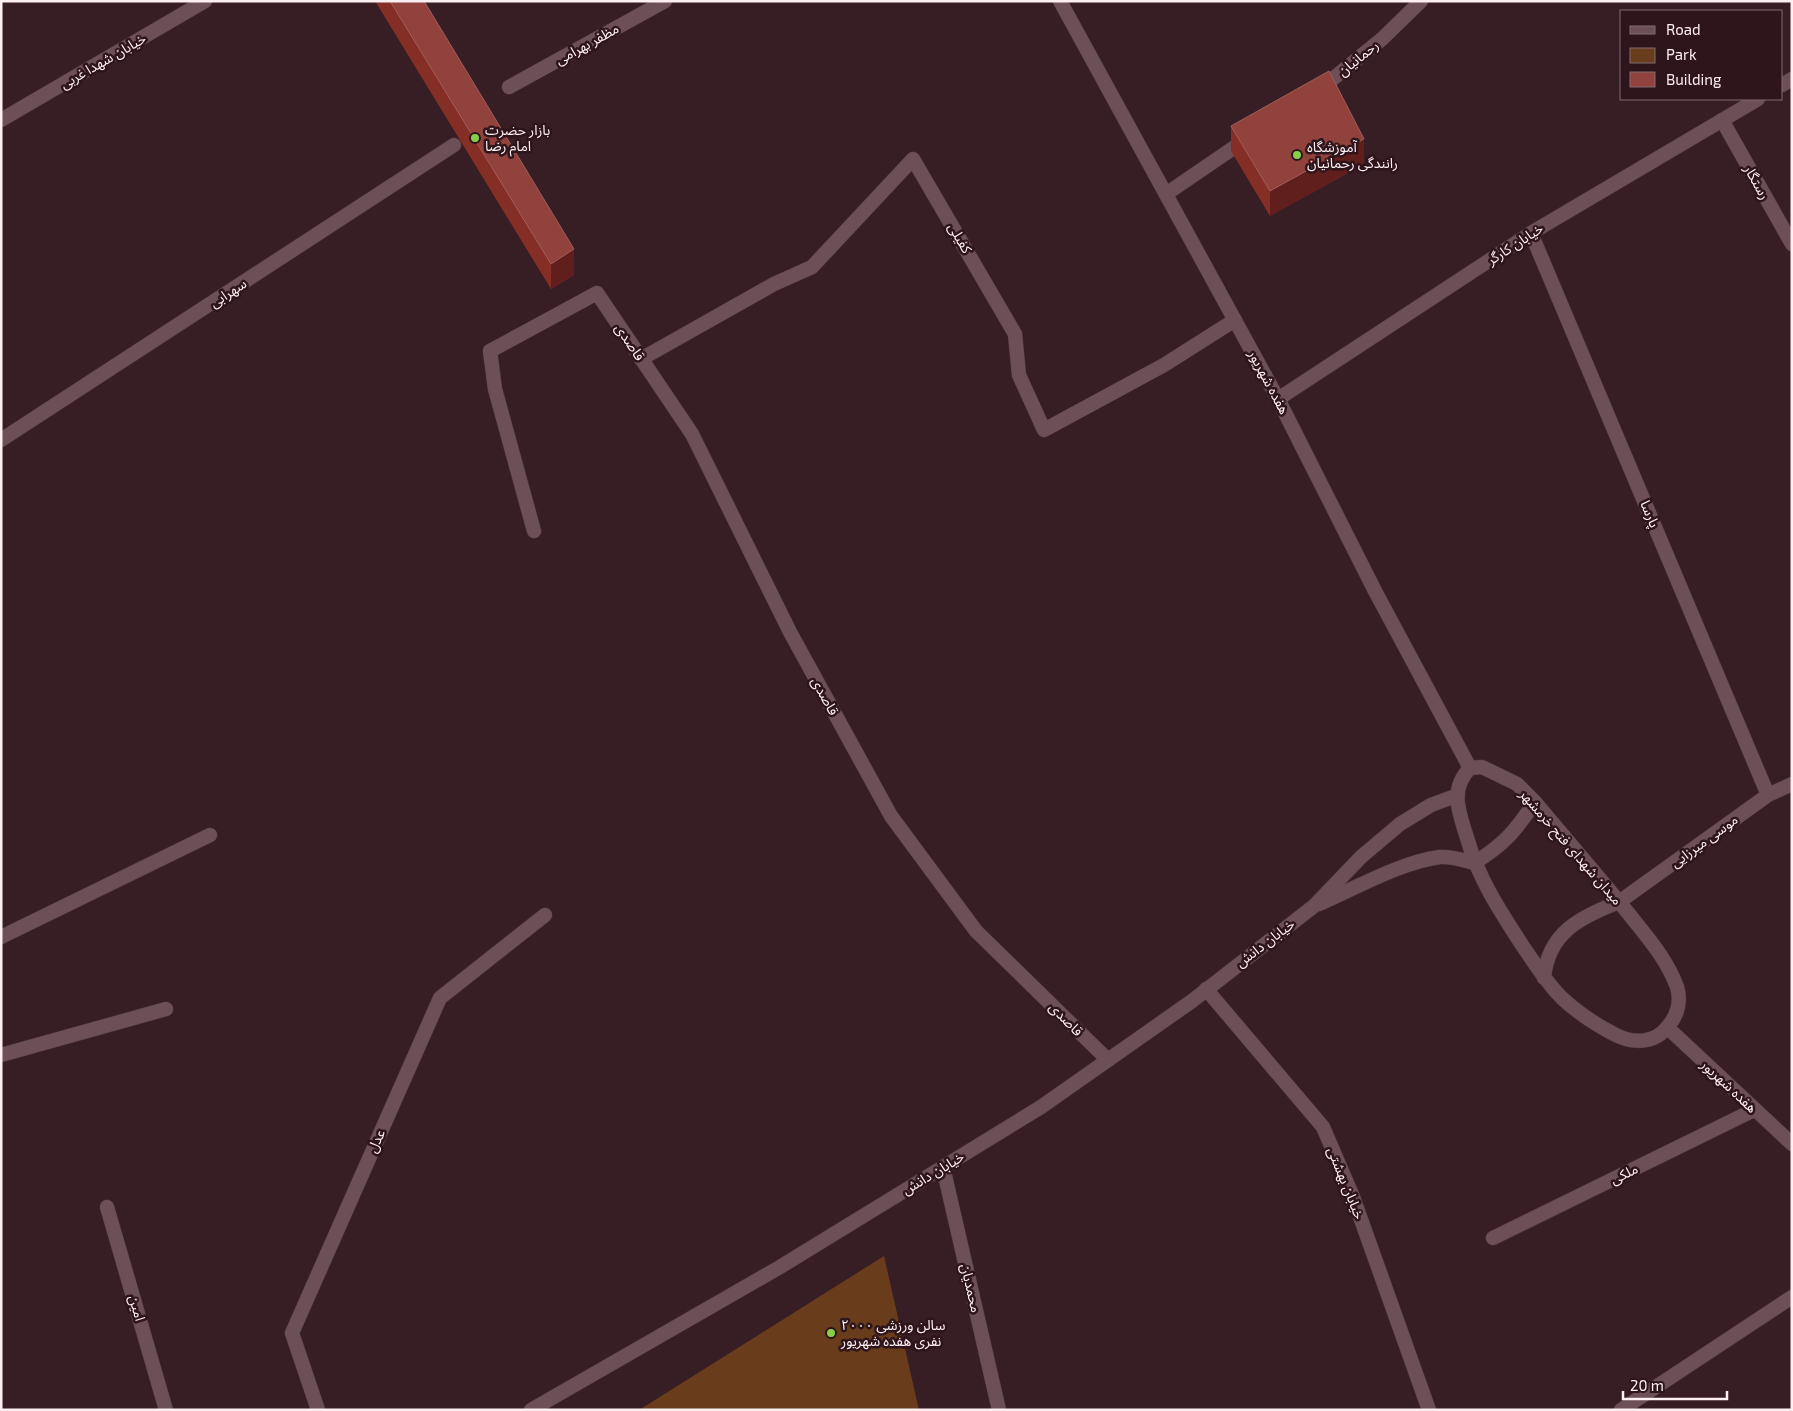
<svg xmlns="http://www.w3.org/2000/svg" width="1793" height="1411" font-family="'Exo 2','Noto Sans Arabic',sans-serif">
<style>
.green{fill:#693c1b}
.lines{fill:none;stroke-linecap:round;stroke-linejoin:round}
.service-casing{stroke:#4e3a40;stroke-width:15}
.minor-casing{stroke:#4e3a40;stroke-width:15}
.secondary-casing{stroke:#4e3a40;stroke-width:15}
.service{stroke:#6d5057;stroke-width:14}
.minor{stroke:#6d5057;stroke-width:14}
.secondary{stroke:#6d5057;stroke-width:14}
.wall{fill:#852e26}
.shaded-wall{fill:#601f1d}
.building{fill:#92423c;stroke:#a35d59}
.poi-dot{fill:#87cf4a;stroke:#2d151b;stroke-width:2}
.labels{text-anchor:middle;stroke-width:5;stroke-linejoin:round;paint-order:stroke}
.street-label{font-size:14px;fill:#feeff2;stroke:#2d151b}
.poi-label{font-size:14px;fill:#feeff2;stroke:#2d151b;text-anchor:start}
</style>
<rect width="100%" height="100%" fill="#371e25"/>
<path class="green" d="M884,1256L919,1410H639Z"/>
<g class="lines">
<defs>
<path id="service" d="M509,87L665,1
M1319,90L1382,39L1421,1
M1166,194L1248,138
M641,359L774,284L812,267L913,159L1015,334L1019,375L1044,430L1164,365L1235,320
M534,531L495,389L490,351L597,293L692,434L790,632L891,816L976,931L1108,1060
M1,937L210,835
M1,1055L166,1009
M1493,1238L1754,1110
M318,1410L292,1333L440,998L545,915
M1621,1410L1792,1297"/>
<path id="minor" d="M1722,120L1792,244
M1531,233L1768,795
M1,440L454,145
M1619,902L1768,795L1792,784
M1206,989L1323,1127L1353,1197L1429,1410
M943,1167L999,1410
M107,1207L166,1410"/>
<path id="secondary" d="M1060,1L1278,399L1375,591L1470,768
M1782,85L1792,79
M1,120L205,1
M1278,399L1531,233L1758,99
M1482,767L1517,784L1535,802C1566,839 1598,876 1629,914C1647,937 1667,959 1677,987C1681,1000 1678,1015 1669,1025C1655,1045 1631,1044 1612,1033C1595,1024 1577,1012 1563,999C1547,984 1536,965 1524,948C1502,914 1479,880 1468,841C1460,814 1448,791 1470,768Z
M1319,904C1356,888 1401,862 1440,857C1452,856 1463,860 1474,863C1505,844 1515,831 1535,802
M1544,978C1548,933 1580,917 1619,902
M1668,1028L1792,1144
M531,1410L780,1267L1041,1107L1192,1001L1314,906L1361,857L1400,824L1431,805L1458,795"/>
</defs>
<use href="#service" class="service-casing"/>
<use href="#minor" class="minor-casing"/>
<use href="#secondary" class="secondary-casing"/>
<use href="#service" class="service"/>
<use href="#minor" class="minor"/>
<use href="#secondary" class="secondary"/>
</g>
<path class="wall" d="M375,1H424L574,275L551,289Z
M1231,126L1364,164L1270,216L1231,151Z"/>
<path class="shaded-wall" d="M1364,139V164L1270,216V191Z
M574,249V275L551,289V264Z"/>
<path class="building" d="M390,1H424L574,249L551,264Z
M1329,71L1364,139L1270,191L1231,126Z"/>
<g class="poi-dot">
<circle cx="475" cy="138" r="5"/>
<circle cx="1297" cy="155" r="5"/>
<circle cx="831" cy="1333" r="5"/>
</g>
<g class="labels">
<g class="street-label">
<text transform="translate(587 44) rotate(-29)" y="5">مظفر بهرامی</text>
<text transform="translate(1358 58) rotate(-39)" y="5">رحمانیان</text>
<text transform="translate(103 61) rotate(-30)" y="5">خیابان شهدا غربی</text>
<text transform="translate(1757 182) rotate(61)" y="5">رستگار</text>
<text transform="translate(960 238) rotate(60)" y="5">کفیلی</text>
<text transform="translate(1515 244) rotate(-33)" y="5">خیابان کارگر</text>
<text transform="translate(228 293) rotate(-33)" y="5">سهرابی</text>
<text transform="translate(630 342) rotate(56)" y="5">قاصدی</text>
<text transform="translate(1269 382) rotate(62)" y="5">هفده شهریور</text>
<text transform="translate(1650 514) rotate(67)" y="5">پارسا</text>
<text transform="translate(825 696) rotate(61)" y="5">قاصدی</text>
<text transform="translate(1704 841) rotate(-36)" y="5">موسی میرزایی</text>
<text transform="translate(1571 847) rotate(49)" y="5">میدان شهدای فتح خرمشهر</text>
<text transform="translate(1265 943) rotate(-37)" y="5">خیابان دانش</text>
<text transform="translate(1066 1019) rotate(45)" y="5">قاصدی</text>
<text transform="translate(1729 1086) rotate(43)" y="5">هفده شهریور</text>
<text transform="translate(376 1141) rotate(-66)" y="5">عدل</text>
<text transform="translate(933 1173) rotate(-31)" y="5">خیابان دانش</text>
<text transform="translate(1624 1174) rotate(-26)" y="5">ملکی</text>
<text transform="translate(1346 1183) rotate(68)" y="5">خیابان بهشتی</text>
<text transform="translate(971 1288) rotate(77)" y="5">محمدیان</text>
<text transform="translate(137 1308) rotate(74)" y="5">امین</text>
</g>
<g class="poi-label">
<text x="485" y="135">بازار حضرت<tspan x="485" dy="16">امام رضا</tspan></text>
<text x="1307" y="152">آموزشگاه<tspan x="1307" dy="16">رانندگی رحمانیان</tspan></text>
<text x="841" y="1330">سالن ورزشی ۲۰۰۰<tspan x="841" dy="16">نفری هفده شهریور</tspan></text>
</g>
</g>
<rect width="1793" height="1411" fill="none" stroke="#feeff2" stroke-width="5"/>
<rect x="1620" y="10" width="162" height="90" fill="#2d151b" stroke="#816c71"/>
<rect x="1630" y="26" width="25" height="8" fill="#6d5057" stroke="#816c71"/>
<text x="1666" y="35" font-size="15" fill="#feeff2">Road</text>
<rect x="1630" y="48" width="25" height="15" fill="#693c1b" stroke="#816c71"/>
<text x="1666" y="60" font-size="15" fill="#feeff2">Park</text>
<rect x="1630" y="72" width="25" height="15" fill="#92423c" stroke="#816c71"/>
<text x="1666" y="85" font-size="15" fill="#feeff2">Building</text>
<path d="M1623 1391v8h104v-8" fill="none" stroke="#feeff2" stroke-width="2.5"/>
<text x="1630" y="1391" font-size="15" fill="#feeff2" stroke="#2d151b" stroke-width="4" paint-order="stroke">20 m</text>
</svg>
